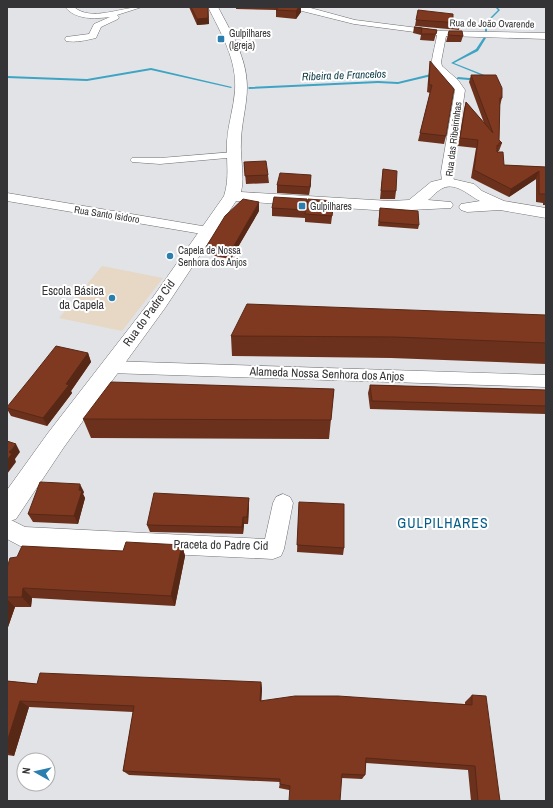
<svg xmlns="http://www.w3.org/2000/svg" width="553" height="808" font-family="'Archivo Narrow',sans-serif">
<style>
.education{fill:#e7d7c5}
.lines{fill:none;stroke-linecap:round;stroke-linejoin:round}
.stream{fill:#3da4c3;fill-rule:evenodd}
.minor-casing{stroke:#6d6e71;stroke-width:1}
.tertiary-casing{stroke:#6d6e71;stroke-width:1}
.minor{fill:#fff;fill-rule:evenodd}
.tertiary{fill:#fff;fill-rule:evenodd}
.wall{fill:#6c311c}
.shaded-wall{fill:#582816}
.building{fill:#7e3920;stroke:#582816}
.poi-dot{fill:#2a7faf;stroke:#fff;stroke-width:1.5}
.labels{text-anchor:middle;stroke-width:4;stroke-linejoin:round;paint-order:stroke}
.far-street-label{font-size:10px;fill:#343436;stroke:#fff}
.far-poi-label{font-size:10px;fill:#343436;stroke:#fff;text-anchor:start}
.far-water-label{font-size:11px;font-style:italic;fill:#073744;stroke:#fff}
.poi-label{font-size:12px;fill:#343436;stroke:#fff;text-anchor:end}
.street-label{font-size:12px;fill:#343436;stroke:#fff}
.quarter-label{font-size:14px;letter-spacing:1px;fill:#055e89;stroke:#fff}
</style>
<rect width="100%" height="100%" fill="#e2e3e7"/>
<path class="education" d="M102,266L163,278L122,331L59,318Z"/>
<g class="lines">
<path class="stream" d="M495,7H497L500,10L487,23V33L485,34V23L498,10Z
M484,37L486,38L478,51L454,63L487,76L469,80L457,79V78L458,77L469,78L483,76L451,63L476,49Z
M151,68L232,87L231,88L151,70L87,81L7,78V76L87,79Z
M435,73L436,74V75L398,84L378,83L249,89L248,88L249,87L378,81L398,82Z"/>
<defs>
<path id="minor" d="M65,7H74C91,22 121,7 142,7L117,15L119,17L118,19L101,27L96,38C87,40 76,43 66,41L65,39L66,37L89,34L94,24L110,17C94,19 76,20 65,7Z
M293,7H307L355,20L442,31L546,33V39L446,36L441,62L442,66L458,80L465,90L453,172L454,182L452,185H444L442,182L441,172L455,90C450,81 431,70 432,60C433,52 436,43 437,35L354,24L294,9Z
M234,152L238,153L240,155L238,157L160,164L132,162L130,160L132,158H160Z
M7,193L208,227L213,228L215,231L213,234L208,235L7,201Z
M109,361L546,375V387L109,373L103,371L100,367L103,363Z
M283,494L290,497L293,503L284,549L281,556L273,559L22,547L7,539V518L25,527L265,539L273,503L276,497Z"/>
<path id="tertiary" d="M208,7H218C231,32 247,58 247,87C247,106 241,124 241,143C240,159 245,176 241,192L390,201L409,200L431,182L448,178L474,184L482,191L504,201L546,208V218L500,210L467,212L461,210L459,207L461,204L480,201C469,196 457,182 443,188C438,190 433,196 428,200L451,202L453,205L451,208L390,211L236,201L165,308L64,447L16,519L7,522V490L48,433L151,300L224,196C230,178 226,160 227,141C228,124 234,107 235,90C237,60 221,33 208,7Z"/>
</defs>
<use href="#minor" class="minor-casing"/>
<use href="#tertiary" class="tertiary-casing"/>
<use href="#minor" class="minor"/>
<use href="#tertiary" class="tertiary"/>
</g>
<path class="wall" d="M189,7H208L209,24L197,25Z
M236,7H301V12L296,19L276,17V10L236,9Z
M416,20H453L460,23L459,30L415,26Z
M414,27L437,30L434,41L420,40L421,35L413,33Z
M449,31L463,36L461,42H446Z
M430,61L446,136L444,144L418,141L430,93L427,92L429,68Z
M471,75L502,98L500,105L499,140L502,143L499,151H498V152L504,165L546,167V205H543V203L536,202V179L509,197L471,178L476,148L458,146L464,109L466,102L484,123L469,82Z
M244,162L268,175L269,183L246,184Z
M383,169L396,191L395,199H380Z
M311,183L309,195L277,193V185Z
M334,201L331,224L305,222V218L272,216V208Z
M380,208L419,225L418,229L378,226Z
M259,211L231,259L207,255L206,247Z
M546,315V364L391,358L232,356L231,336Z
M88,353L91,362L71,391L72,393L47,426L11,416L7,409V407Z
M370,385L546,390V414L370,409L368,393Z
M334,389L329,439L91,438L83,419Z
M84,492L83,494L85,498L78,524L33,522L28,514Z
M249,498V505L248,524H244L243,534L150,532L147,525Z
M299,502L344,548L343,555L297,552Z
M182,545L185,556L175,606L32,598L31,607H15L7,630V568L123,551Z
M7,681L37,684L261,682L262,689L261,701L465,704V702L472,695L500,801H471L468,770L366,763L365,775L362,779L341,778L289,790L279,788L280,782L129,775L123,771L133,712L29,707L14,756L7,755Z"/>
<path class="shaded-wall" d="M208,7L209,24L197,25V19Z
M299,7H301V12L296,19V11Z
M539,171L536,179L509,197L511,189Z
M311,175V183L309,195L310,187Z
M259,202V211L231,259V251Z
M88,353L91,362L71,391L72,393L47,426L43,418L66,384Z
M16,444L20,452L15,459L16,462L7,474V460L9,452Z
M80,484L84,492L83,494L85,498L78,524L74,516Z
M249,498V505L248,524L247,517Z
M243,517L244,524L243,534L242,527Z
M182,545L185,556L175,606L171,596Z
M23,588L32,598L31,607L22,597Z
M7,599L15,607L7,630Z
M261,682L262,689L261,707L260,701Z
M20,701L29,707L14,756L7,752V742Z"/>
<path class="building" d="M191,7H208V18L197,19Z
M279,7H299L296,11L276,10Z
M418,10L453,14V20H460V23L416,20Z
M414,27L437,30L436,34H421L422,28Z
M449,31H462L463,36L448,35Z
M430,61L454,89L446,136L420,133L432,85H429Z
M471,75H496L502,88V98H500L499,140L502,143H499V146L497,145V152H503L504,165L546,167V194H539V171L511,189L474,170L478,140L460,138L466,102L493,133Z
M266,161L268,175L245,176L244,162Z
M383,169L397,171L396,191H381Z
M280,173L311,175L310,187L277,185Z
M274,197L307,199L306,210L272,208Z
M243,199L259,202L231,251L206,247L225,216Z
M308,199L334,201L332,216L305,214Z
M380,208L418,211L419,225L379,222Z
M247,304L546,315V343L395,337L231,336Z
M56,346L88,353L66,384L69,385L43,418L7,408V407L33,375Z
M111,382L334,389L331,420L83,419Z
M370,385L546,390V406L372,401Z
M7,441L16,444L9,452L12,454L7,460Z
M40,482L80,484L79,490L82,491L74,516L28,514Z
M154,493L249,498L247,517H243L242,527L147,525Z
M299,502L344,504V548L297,545Z
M126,542L182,545L171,596L23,588L22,597H7V568L10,558L17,557L22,546L123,551Z
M40,673L261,682L260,701L295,696H338L472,705V695L486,696L500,801H478L475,766L366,758L365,775L342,774L340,801H289L290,786L280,784V779L123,771L134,706L20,701L7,742V681L37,684Z"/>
<g class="poi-dot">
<rect x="217" y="35" width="8" height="8" rx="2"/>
<rect x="298" y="202" width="8" height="8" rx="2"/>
<circle cx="170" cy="256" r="4"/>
<circle cx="112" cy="298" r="4"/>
</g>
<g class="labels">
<g class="far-street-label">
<text transform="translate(492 23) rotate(1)" y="4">Rua de João Ovarende</text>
<text transform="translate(453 139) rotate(-83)" y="4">Rua das Ribeirinhas</text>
<text transform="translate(107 214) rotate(9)" y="4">Rua Santo Isidoro</text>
</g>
<g class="far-poi-label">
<text x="229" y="37">Gulpilhares<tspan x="229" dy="12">(Igreja)</tspan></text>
<text x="310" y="210">Gulpilhares</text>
<text x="178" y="254">Capela de Nossa<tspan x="178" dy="12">Senhora dos Anjos</tspan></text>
</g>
<g class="far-water-label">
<text transform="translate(344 75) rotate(-2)" y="4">Ribeira de Francelos</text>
</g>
<g class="poi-label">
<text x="104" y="295">Escola Básica<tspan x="104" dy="14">da Capela</tspan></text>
</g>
<g class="street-label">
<text transform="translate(149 313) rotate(-54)" y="4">Rua do Padre Cid</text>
<text transform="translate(327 374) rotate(2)" y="4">Alameda Nossa Senhora dos Anjos</text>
<text transform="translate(221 545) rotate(1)" y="4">Praceta do Padre Cid</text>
</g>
<g class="quarter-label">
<text x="443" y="528">GULPILHARES</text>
</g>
</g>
<rect width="553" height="808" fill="none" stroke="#343436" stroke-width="16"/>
<g transform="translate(36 772) rotate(278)"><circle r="19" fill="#ffffff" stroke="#aeaeaf"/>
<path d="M0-3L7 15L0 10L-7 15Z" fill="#2a7faf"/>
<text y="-6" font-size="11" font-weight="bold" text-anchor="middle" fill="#343436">N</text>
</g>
</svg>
